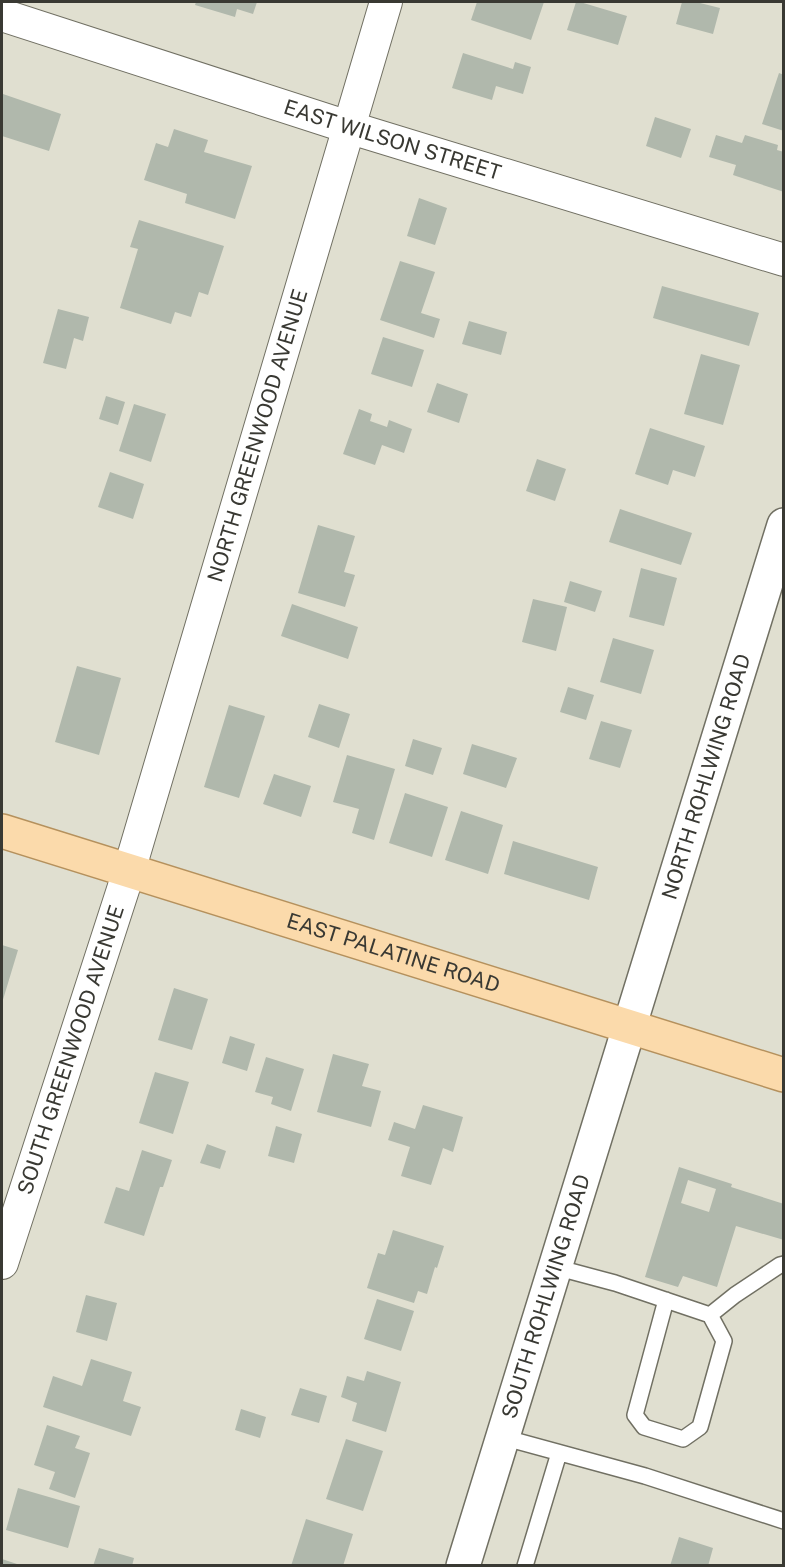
<svg xmlns="http://www.w3.org/2000/svg" width="785" height="1567" font-family="'Public Sans',sans-serif">
<style>
.building{fill:#b0b8ac;fill-rule:evenodd}
.lines{fill:none;stroke-linecap:round;stroke-linejoin:round}
.service-casing{stroke:#717063;stroke-width:18}
.minor-casing{stroke:#717063;stroke-width:34}
.tertiary-casing{stroke:#717063;stroke-width:36}
.primary-casing{stroke:#b5915d;stroke-width:36}
.service{stroke:#fff;stroke-width:15}
.minor{stroke:#fff;stroke-width:32}
.tertiary{stroke:#fff;stroke-width:33}
.primary{stroke:#fbdaab;stroke-width:33}
.labels{text-anchor:middle;stroke-width:4.5;stroke-linejoin:round;paint-order:stroke}
.street-label{font-size:21px;fill:#393933;stroke:#e0dfd0}
</style>
<rect width="100%" height="100%" fill="#e0dfd0"/>
<path class="building" d="M196,2H257L253,14L237,9L235,17L195,5Z
M477,2H544L531,40L471,20Z
M576,2H580L627,16L618,45L567,30Z
M682,2H696L720,8L713,34L676,24Z
M463,53L513,69L515,62L531,67L523,94L496,86L492,100L452,88Z
M779,73L784,75V131L762,124Z
M3,94L61,114L49,151L2,136Z
M655,117L691,129L681,158L646,146Z
M174,129L208,140L204,152L252,166L235,219L185,203L187,194L144,180L156,143L168,147Z
M716,135L742,143L745,135L778,145L777,150L784,152V192L733,175L736,165L709,157Z
M419,198L447,208L435,245L407,236Z
M139,220L224,246L208,295L199,292L191,317L175,312L171,324L120,308L138,249L130,247Z
M400,261L435,272L421,313L440,319L434,338L380,320Z
M662,286L759,313L749,346L653,318Z
M58,309L89,317L83,341L74,338L66,369L43,363Z
M469,321L507,332L501,355L462,344Z
M383,337L424,350L412,387L371,374Z
M701,354L740,365L723,425L684,414Z
M437,383L468,394L459,423L427,412Z
M106,396L125,402L118,425L99,419Z
M134,404L166,414L151,462L119,451Z
M359,409L372,414L370,421L387,427L389,420L412,429L404,453L382,445L375,465L343,454Z
M650,428L705,446L695,477L673,470L668,485L635,474Z
M537,459L566,469L555,501L526,491Z
M110,472L144,484L133,519L98,507Z
M620,509L692,533L681,565L609,542Z
M318,525L355,536L344,572L355,575L345,607L298,593Z
M641,568L677,578L664,626L629,617Z
M570,581L602,591L595,612L564,602Z
M533,599L567,607L556,651L522,642Z
M292,604L358,627L348,659L281,636Z
M613,638L654,650L641,694L600,682Z
M77,666L121,678L99,755L55,742Z
M568,687L594,695L586,720L560,712Z
M319,704L350,714L339,748L308,737Z
M229,705L265,716L239,798L204,787Z
M601,721L632,730L620,768L589,759Z
M413,739L442,748L433,775L405,766Z
M472,744L517,758L506,788L463,774Z
M347,755L395,769L374,840L352,833L359,809L333,802Z
M274,774L311,786L301,817L263,804Z
M405,793L448,807L432,857L389,843Z
M461,811L503,825L488,874L445,860Z
M513,841L598,867L589,900L504,874Z
M2,945L18,950L2,1003Z
M174,988L208,999L192,1050L158,1040Z
M230,1036L255,1044L247,1071L222,1063Z
M333,1054L369,1064L362,1086L381,1091L371,1127L317,1112Z
M266,1057L304,1069L291,1111L271,1104L273,1097L255,1092Z
M155,1072L189,1082L173,1134L139,1123Z
M423,1105L463,1117L453,1152L443,1148L431,1185L401,1176L410,1147L388,1140L394,1122L415,1129Z
M276,1126L302,1134L294,1163L268,1156Z
M207,1144L226,1151L220,1169L200,1163Z
M142,1150L172,1160L163,1187H160L144,1236L104,1223L116,1187L129,1191Z
M679,1167L732,1184L731,1187L784,1204V1240L736,1226L717,1287L683,1276L678,1287L645,1277ZM688,1180L716,1189L709,1212L681,1203Z
M393,1230L444,1246L437,1268L435,1267L427,1294L418,1291L414,1303L367,1288L378,1253L385,1255Z
M86,1295L117,1303L107,1341L76,1332Z
M377,1299L414,1311L401,1351L364,1339Z
M91,1359L132,1372L123,1401L141,1407L131,1436L43,1407L53,1376L82,1386Z
M367,1371L401,1382L386,1432L352,1421L357,1403L341,1397L347,1376L364,1381Z
M300,1388L327,1396L319,1423L291,1415Z
M241,1409L266,1417L260,1438L235,1430Z
M47,1425L80,1436L75,1448L90,1453L75,1498L49,1489L55,1472L34,1465Z
M346,1439L383,1451L363,1511L326,1499Z
M18,1488L80,1506L68,1548L6,1530Z
M306,1519L353,1534L343,1566H291Z
M679,1537L713,1548L708,1566H670Z
M99,1548L134,1558L132,1566H93Z
M2,1559L20,1565V1566H2Z"/>
<g class="lines">
<defs>
<path id="service" d="M555,1267L615,1283L710,1315L724,1341L700,1427L683,1439L644,1427L635,1415L666,1300
M710,1315L735,1295L780,1265L784,1264
M502,1437L645,1476L784,1521
M525,1566L559,1453"/>
<g id="minor">
<path id="s1" d="M2,15L348,127L784,260"/>
<path id="s2" d="M2,1263L129,871L386,2"/>
</g>
<g id="tertiary">
<path id="s3" d="M463,1566L784,525"/>
</g>
<g id="primary">
<path id="s4" d="M2,831L784,1075"/>
</g>
</defs>
<use href="#service" class="service-casing"/>
<use href="#minor" class="minor-casing"/>
<use href="#tertiary" class="tertiary-casing"/>
<use href="#primary" class="primary-casing"/>
<use href="#service" class="service"/>
<use href="#minor" class="minor"/>
<use href="#tertiary" class="tertiary"/>
<use href="#primary" class="primary"/>
</g>
<g class="labels">
<g class="street-label">
<text dy="7" stroke="none"><textPath href="#s1" startOffset="410">EAST WILSON STREET</textPath></text>
<text dy="7" stroke="none"><textPath href="#s2" startOffset="866">NORTH GREENWOOD AVENUE</textPath></text>
<text dy="7" stroke="none"><textPath href="#s3" startOffset="826">NORTH ROHLWING ROAD</textPath></text>
<text dy="7" stroke="none"><textPath href="#s4" startOffset="410">EAST PALATINE ROAD</textPath></text>
<text dy="7" stroke="none"><textPath href="#s2" startOffset="224">SOUTH GREENWOOD AVENUE</textPath></text>
<text dy="7" stroke="none"><textPath href="#s3" startOffset="282">SOUTH ROHLWING ROAD</textPath></text>
</g>
</g>
<rect width="785" height="1567" fill="none" stroke="#393933" stroke-width="6"/>
</svg>
